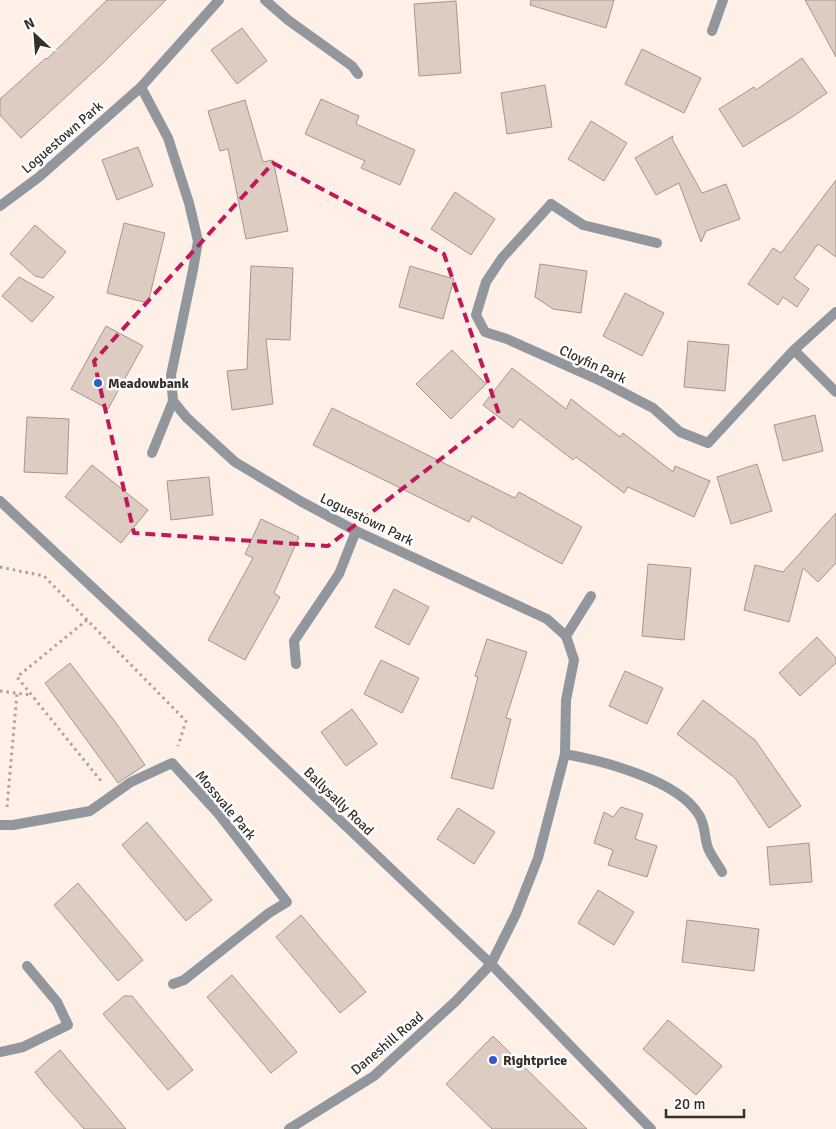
<svg xmlns="http://www.w3.org/2000/svg" width="836" height="1129" font-family="Signika,sans-serif">
<style>
.building{fill:#dcccc1;stroke:#a5968b}
.lines{fill:none;stroke-linecap:round;stroke-linejoin:round}
.path{stroke:#aca29a;stroke-width:3;stroke-dasharray:2.5 4;stroke-linecap:butt}
.service{stroke:#91979c;stroke-width:10}
.minor{stroke:#91979c;stroke-width:10}
.marked{fill:none;stroke:#c2185b;stroke-width:4;stroke-dasharray:10 6;stroke-linejoin:round}
.poi-dot{fill:#315bcb;stroke:#fff;stroke-width:2}
.labels{text-anchor:middle;stroke-width:5;stroke-linejoin:round;paint-order:stroke}
.street-label{font-size:14px;fill:#36302b;stroke:#fff}
.poi-label{font-size:14px;font-weight:bold;fill:#36302b;stroke:#fff;text-anchor:start}
</style>
<rect width="100%" height="100%" fill="#fef0e7"/>
<path class="building" d="M107,0H166L102,64L21,138L0,115V99L46,58L47,59Z
M531,0H614L606,28L530,5Z
M805,0H836V57Z
M456,1L461,73L419,76L414,4Z
M242,28L267,61L237,84L211,50Z
M642,49L701,78L684,113L625,84Z
M802,58L827,93L792,117L743,147L719,109L754,87L756,90Z
M545,85L552,127L507,134L501,93Z
M321,99L359,116L356,124L415,150L400,185L361,168L365,161L305,134Z
M245,100L263,162L273,160L288,231L246,239L228,149L220,151L208,111Z
M591,121L627,143L604,181L568,159Z
M673,136L672,139L702,193L726,184L740,219L706,231L701,242L679,183L656,195L635,158Z
M138,147L153,186L117,200L102,160Z
M836,180V257L818,244L794,278L809,289L797,307L783,297L778,305L748,284L773,248L781,253Z
M455,192L495,219L471,255L431,229Z
M124,223L165,233L148,303L107,293Z
M35,225L66,252L43,278L35,276L10,254Z
M540,264L587,271L581,313L553,309L535,297Z
M251,266L293,268L290,340L266,339L273,404L232,410L227,371L247,369Z
M410,266L454,279L443,319L399,307Z
M19,277L54,297L32,322L2,296Z
M625,293L664,313L642,356L603,336Z
M106,326L143,346L108,409L71,389Z
M688,341L729,345L725,391L684,387Z
M452,350L486,384L451,419L416,384Z
M512,368L566,409L571,399L620,437L623,433L673,472L675,466L710,481L694,517L628,487L624,493L576,457L573,460L520,419L513,428L483,405Z
M332,408L515,498L519,492L582,527L562,564L472,516L469,522L313,445Z
M815,415L823,451L783,461L774,425Z
M27,417L69,419L67,474L24,472Z
M757,464L772,511L731,524L717,477Z
M92,465L148,510L121,543L65,497Z
M209,477L213,515L171,520L167,481Z
M836,513V563L818,582L803,568L789,622L744,610L755,565L783,572Z
M261,519L299,537L274,593L280,597L245,660L208,640L253,558L245,554Z
M648,564L691,568L684,640L642,636Z
M394,589L429,607L409,645L375,627Z
M817,637L836,658V663L800,696L779,673Z
M487,639L527,652L506,718L511,719L493,789L451,778L478,677L475,676Z
M381,660L419,678L402,713L364,694Z
M70,663L116,723L145,765L118,783L45,683Z
M625,671L663,688L647,724L609,706Z
M703,700L755,740L801,806L769,828L735,778L677,734Z
M352,709L377,744L346,766L321,732Z
M621,807L643,814L635,839L657,846L647,877L608,865L613,850L594,843L604,812L613,817Z
M458,808L495,832L474,864L437,839Z
M147,822L212,900L186,921L122,845Z
M809,843L812,882L770,885L767,847Z
M78,883L143,960L118,981L54,905Z
M598,890L634,912L614,945L578,923Z
M301,915L366,992L340,1013L276,937Z
M687,920L759,929L754,971L682,962Z
M232,975L297,1052L271,1073L207,997Z
M124,996H132L193,1070L168,1090L103,1014Z
M668,1020L722,1066L696,1095L643,1049Z
M493,1036L587,1129H492L446,1084Z
M60,1050L102,1100L126,1129H84L45,1085L35,1072Z"/>
<g class="lines">
<path class="path" d="M0,567L44,576L186,721L178,746
M87,620L17,677L101,781
M0,691L31,695
M7,807L17,693"/>
<path class="service" d="M551,204L583,225L657,243"/>
<path class="minor" d="M219,0L141,87L168,138L189,203L198,241L193,270L171,375L173,401L187,418L235,462L302,502L356,531L547,619L566,636L574,660L566,700L565,754L538,858L516,914L491,964L456,1001L374,1076L289,1129
M265,0L288,20L352,66L358,74
M712,31L723,0
M551,204L502,258L486,282L476,315L485,332L507,339L601,381L653,408L680,432L708,443L794,350L836,392
M0,206L39,177L141,87
M794,350L836,312
M152,453L173,401
M0,501L246,731L491,964L651,1129
M566,636L591,596
M296,664L294,641L339,574L356,531
M565,754C603,761 678,780 699,815C706,826 704,837 708,848C711,856 718,864 722,872
M0,825H13L90,811L131,782L172,763L217,812L287,902L269,913L184,980L173,984
M0,1052L23,1047L68,1025L57,1002L27,966"/>
</g>
<path class="marked" d="M273,163L444,254L499,414L328,546L134,533L94,361Z"/>
<g class="poi-dot">
<circle cx="98" cy="383" r="5"/>
<circle cx="493" cy="1060" r="5"/>
</g>
<g class="labels">
<g class="street-label">
<text transform="translate(62 137) rotate(-41)" y="5">Loguestown Park</text>
<text transform="translate(593 364) rotate(25)" y="5">Cloyfin Park</text>
<text transform="translate(367 519) rotate(26)" y="5">Loguestown Park</text>
<text transform="translate(339 801) rotate(44)" y="5">Ballysally Road</text>
<text transform="translate(226 805) rotate(50)" y="5">Mossvale Park</text>
<text transform="translate(387 1043) rotate(-40)" y="5">Daneshill Road</text>
</g>
<g class="poi-label">
<text x="108" y="388">Meadowbank</text>
<text x="503" y="1065">Rightprice</text>
</g>
</g>
<g transform="translate(35 35) rotate(334)" stroke="#ffffff" stroke-width="4" paint-order="stroke">
<path d="M0-4L9 19L0 12L-9 19Z" fill="#36302b"/>
<text y="-8" font-size="14" font-weight="bold" text-anchor="middle" fill="#36302b">N</text>
</g>
<path d="M666 1109v8h78v-8" fill="none" stroke="#36302b" stroke-width="2.5"/>
<text x="674" y="1109" font-size="15" fill="#36302b" stroke="#ffffff" stroke-width="4" paint-order="stroke">20 m</text>
</svg>
